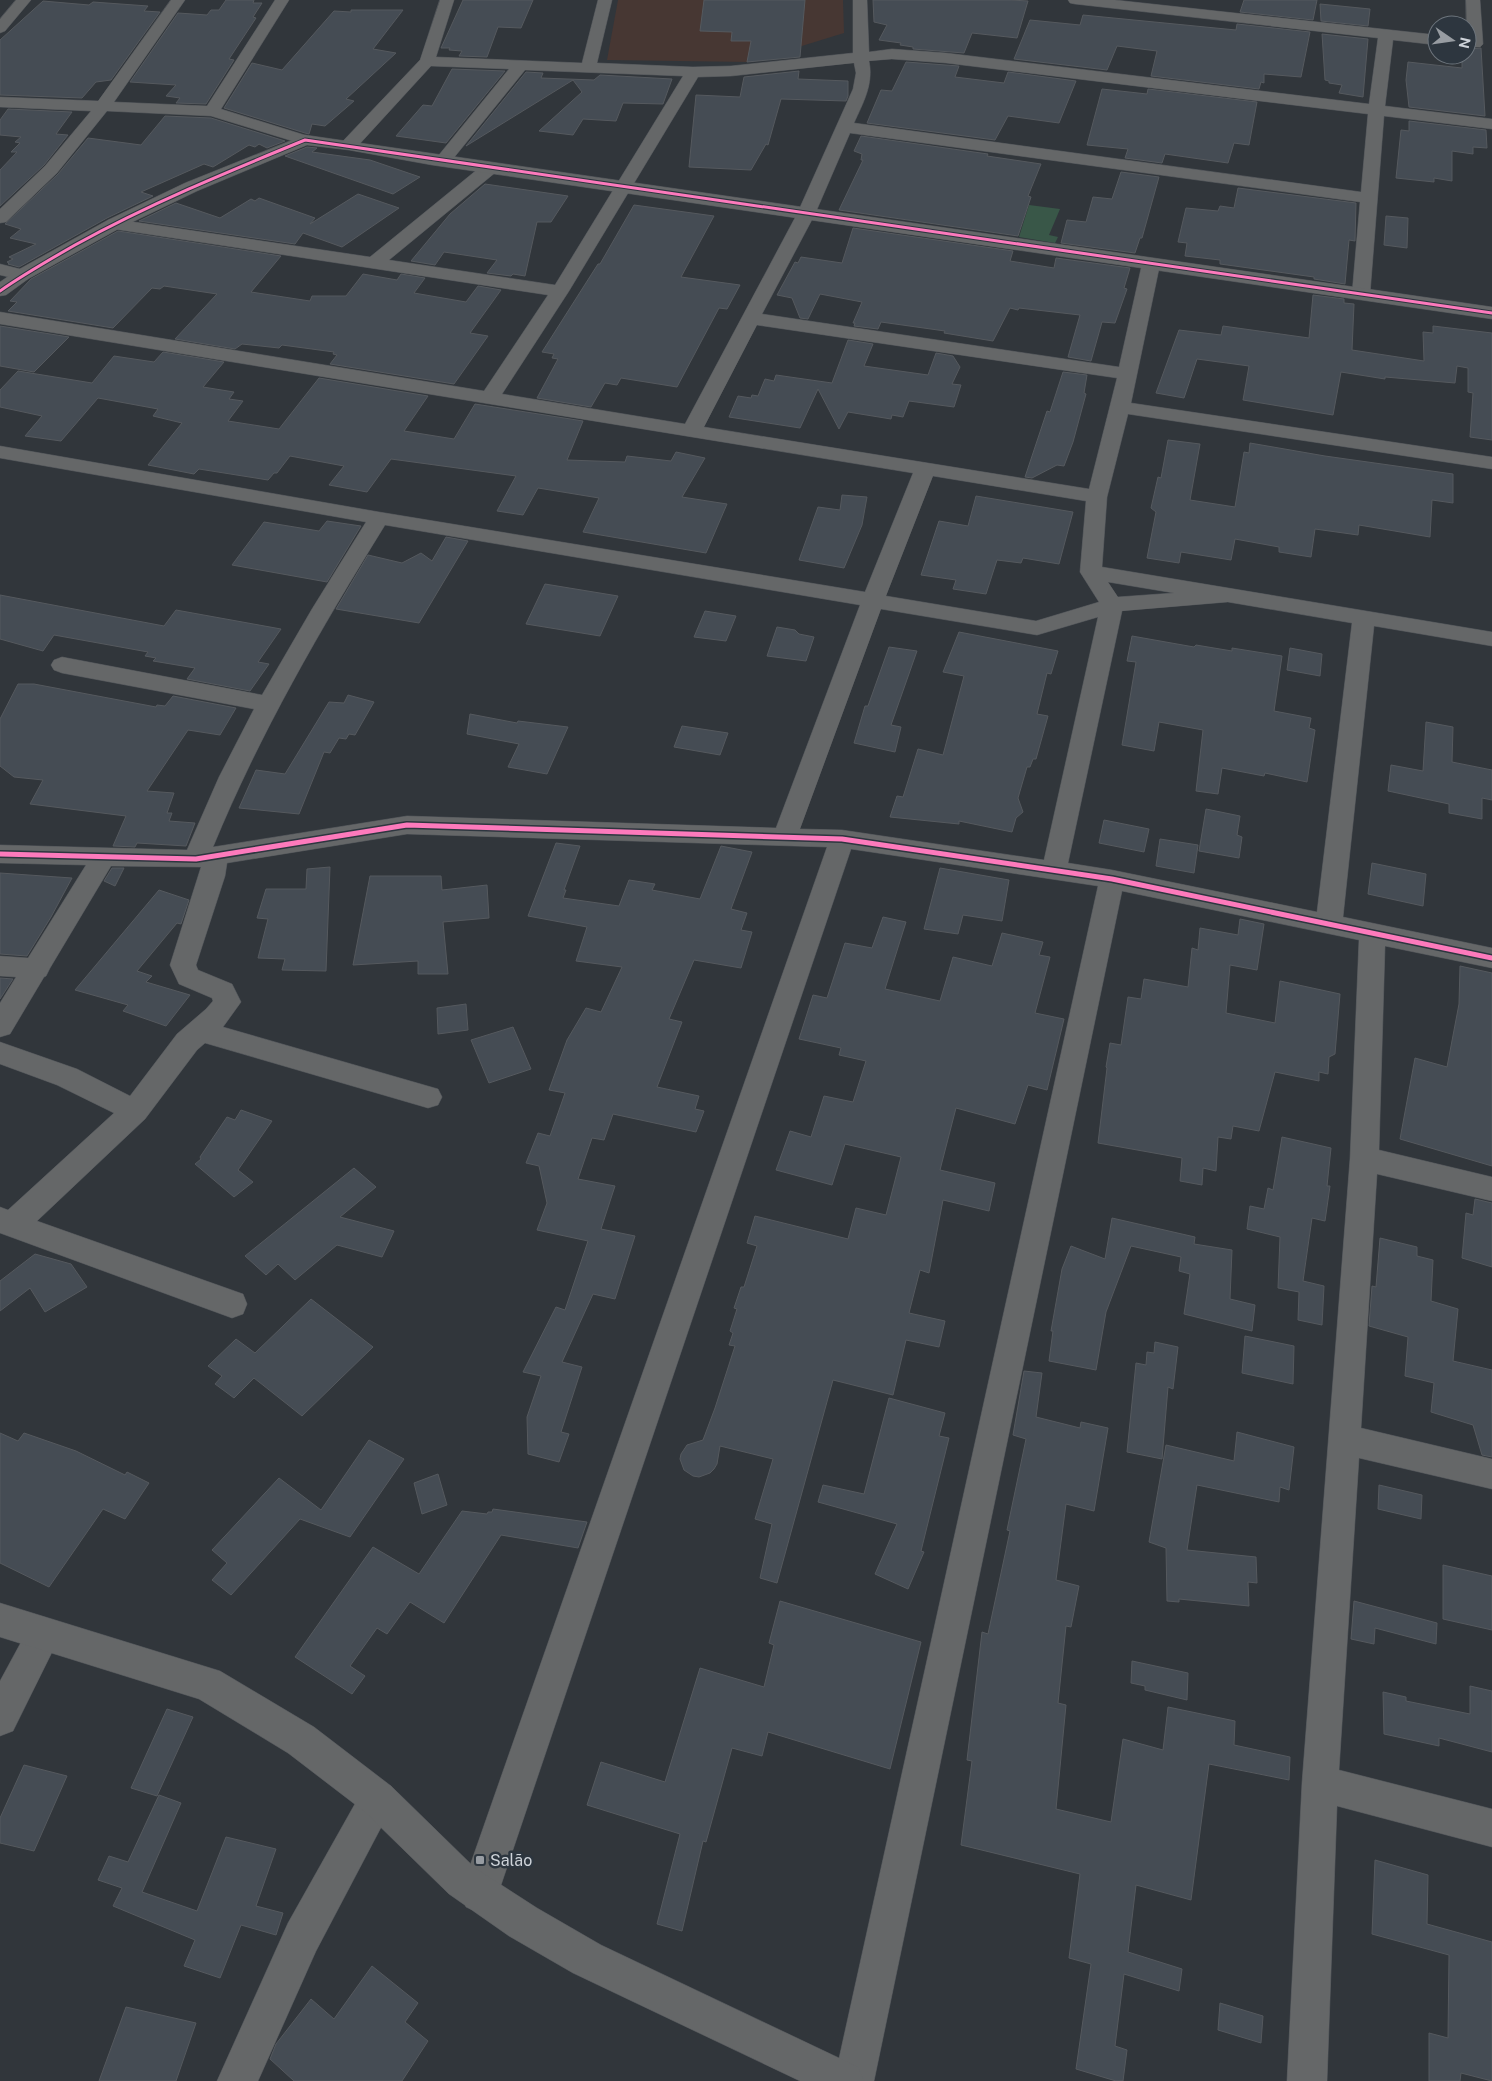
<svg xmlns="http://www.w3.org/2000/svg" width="1492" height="2081" font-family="'Public Sans',sans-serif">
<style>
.education{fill:#473733}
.green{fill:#395748}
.building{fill:#454c54;stroke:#55595e}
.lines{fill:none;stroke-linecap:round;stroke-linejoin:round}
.minor-casing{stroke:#4e5257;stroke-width:1}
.tertiary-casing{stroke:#4e5257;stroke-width:1}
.minor{fill:#656768;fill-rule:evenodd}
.tertiary{fill:#656768;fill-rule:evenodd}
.cycleway-far1-casing{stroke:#2d363f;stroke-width:5}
.cycleway-casing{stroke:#2d363f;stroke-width:8}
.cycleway-far1{stroke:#fd7abc;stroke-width:3}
.cycleway{stroke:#fd7abc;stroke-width:5}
.poi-dot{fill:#979ca2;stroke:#2d363f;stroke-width:2}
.labels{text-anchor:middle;stroke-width:5;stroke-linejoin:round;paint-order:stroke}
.near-poi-label{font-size:16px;fill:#ced3d9;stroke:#2d363f;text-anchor:start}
</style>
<rect width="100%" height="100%" fill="#31363b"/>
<path class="education" d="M618,0H843L844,33L750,62L607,60Z"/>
<path class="green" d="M1029,205L1060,209L1049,235L1058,237L1055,243L1019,237Z"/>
<path class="building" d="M226,0H254L253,3H262L253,17L256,18L229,59L234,60L206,104L176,103L180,98L166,96L176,85L130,82L178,13L207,15L211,10H219Z
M463,0H533L521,28L498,27L487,57L459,56L462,51L449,50L450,48H441Z
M704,0H805L800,57L747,62L751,41H731L732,32L700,31Z
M873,0H1011L1028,1L1017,38L972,33L964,53L913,49V47L900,45L901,43L879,40L887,25L874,22Z
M1244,0H1317L1313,20L1240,12Z
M43,1L89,5L93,2L148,6L144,11L160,12L111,80L96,82L82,98L0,95V40Z
M1320,4L1370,9L1368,26L1321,21Z
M351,10H403L373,49L396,53L346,99L354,101L325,126L312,124L309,134L305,133L224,108L252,63L282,70L334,11L351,12Z
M1083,15L1236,30L1237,24L1310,32L1301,77L1264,74V83L1261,82L1259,89L1151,76L1157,51L1117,46L1107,70L1014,59L1030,20L1080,25Z
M1322,34L1368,39L1363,97L1339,93L1342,85L1329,83V81L1325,80Z
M1467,47L1470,49L1481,48L1485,116L1409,107L1406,80L1408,62L1462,68V55H1467Z
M906,62L959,66L955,77L1004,83L1008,72L1076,81L1059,123L1008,116L995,140L867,123L881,90L892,91Z
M452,69L505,71L446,143L396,136L423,105L432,106Z
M799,71L798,79L848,81V96L846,101L781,99L768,145L766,144L751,170L689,167L696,95L740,97L744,77Z
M526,72L543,73L541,78L594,80L600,75L672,79L663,104L623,103L616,121L583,119L573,135L539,131L582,92L573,80L466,146Z
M1102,89L1147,94L1148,89L1257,102L1249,145L1234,143L1228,163L1165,154L1162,163L1125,158L1128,149L1087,145Z
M8,109L72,112L56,134L68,135L44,165L0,206V170L17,152H11L20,143L15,142L21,137L0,135V120Z
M165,116L211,118L285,141L267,148L259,144L255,147L249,145L213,167L204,164L141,192L153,196L107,218L19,267L8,264L9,263L7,262L13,259L9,257L36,244L10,238L21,229L5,224L58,174L88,138L141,145Z
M1409,121L1486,130L1487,148L1473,147V154L1452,151V181L1434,178V182L1396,178L1401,130L1409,131Z
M861,136L988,154L987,156L1041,164L1028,196L1031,197L1018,236L839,210L863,160H861L862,154L854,151Z
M307,147L317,148L312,152L370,160L420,177L393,194L285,156Z
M1121,172L1159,177L1142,238H1140L1135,253L1061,243L1067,220L1086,222L1093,197L1112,199Z
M485,184L568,196L551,222H537L525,276L513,274L511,276L487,273L497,260L444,252L435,265L411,261L450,214Z
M1238,188L1356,203L1355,241L1349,240L1345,284L1314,279V277L1220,264V260L1185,256L1187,243L1178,242L1186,208L1218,211L1220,206L1234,208Z
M358,194L399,208L342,247L303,233L295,244L139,221L176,203L220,218L251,199L255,201L259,198L315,218L310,224Z
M634,205L714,216L681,277L740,285L727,309L719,308L677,387L621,378L617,385L605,383L591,407L537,398L558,359L552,358L554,354L542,352L598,264H600Z
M1386,216L1408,218L1407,248L1384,245Z
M853,228L1013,251L1010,261L1054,268L1056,258L1130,268L1124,288L1127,289L1115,323L1102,322L1091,361L1068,357L1080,315L1019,308L1018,310L1010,308L993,341L944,333L945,331L881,322L878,329L854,326L855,323H853L862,302L820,294L808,319L800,318L792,298L777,295L795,262L798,263L801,257L842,263Z
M118,231L281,256L251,292L310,301L312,296H346L363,274L397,280L401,274L425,278L414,293L466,302L478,286L501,290L470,333L488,336L454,384L330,364L337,355L333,354L334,352L282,345L279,348L242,344L235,349L175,339L217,294L164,286L160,289L152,288L113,328L8,311L17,302L10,301L31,279Z
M1313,295L1344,299V303L1354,304L1352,350L1424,361L1423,332L1433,333V326L1492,333V440L1470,437L1473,393L1468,392V368L1457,366L1455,383L1385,377V379L1341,372L1333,415L1243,400L1249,366L1197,359L1184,398L1156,393L1179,330L1221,335L1223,326L1309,338Z
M0,326L69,337L34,372L0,366Z
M848,340L873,344L864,366L928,375L936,353L953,356L960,367L952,384L961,385L954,407L909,401L903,417L892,415L891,419L848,412L839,429L818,389L800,428L729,417L738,396L751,398L752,395L758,396L765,379L774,381L776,375L832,383Z
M163,352L224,362L203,387L234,392L229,399L243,401L228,421L279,429L319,378L428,396L404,431L454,439L475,404L583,421L567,460L625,462L627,456L671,461L676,452L705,458L682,497L727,504L706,553L583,532L599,498L538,488L523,515L497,511L516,476L391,459L367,492L329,485L344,466L290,456L277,473H274L268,480L199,469L194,474L148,465L182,423L153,416L158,409L98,398L61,441L25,436L42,416L0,407V390L18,371L92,383L114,356L154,362Z
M1063,372L1087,375L1084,393L1086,394L1073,442L1064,466L1057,465L1032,478L1025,477L1047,411L1050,412Z
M1168,440L1200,444L1190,500L1235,507L1244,452L1249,453L1250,443L1325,456L1453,474V503L1432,500L1430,537L1359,525L1358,535L1315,529L1311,557L1279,552V547L1235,539L1231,560L1181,552L1179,563L1147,558L1156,512L1151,508L1158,477L1161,478Z
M842,495L867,497L862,525L844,568L799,560L818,507L840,510Z
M976,496L1073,512L1059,564L1023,558L1021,563L997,560L986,594L953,589L956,580L921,575L939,521L968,526Z
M327,521L361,526L327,582L232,565L264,522L319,531Z
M446,537L468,541L419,623L336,609L368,555L402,563L421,553L432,561Z
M545,584L618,596L600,636L526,624Z
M0,595L164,626L176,610L281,629L258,662L269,664L250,691L187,679L195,668L153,661L156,658L145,656L148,652L54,635L43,651L0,639Z
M705,611L736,616L726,641L694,637Z
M777,627L795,630L799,634L814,637L806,661L767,656Z
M959,632L1058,651L1051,674L1047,673L1037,714L1048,716L1036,759H1033L1030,767H1027L1018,798L1023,812L1016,818L1012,832L959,821V824L890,817L897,796L903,797L918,749L943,755L964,676L943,672Z
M1132,636L1194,647L1196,645L1232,651V648L1282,656L1274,711L1311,718L1309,728L1315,730L1307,782L1265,773L1264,776L1222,768L1218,794L1196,791L1203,730L1159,722L1154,751L1122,745L1136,662L1127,661Z
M889,647L917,651L891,725L901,727L895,752L854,743L865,706H868Z
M1290,648L1322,654L1320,676L1287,670Z
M18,684H34L156,707L157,705L165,706L173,696L236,708L220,735L188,730L147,791L174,793L167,813H172L169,821L195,823L186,846L137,843L135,847L113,846L126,816L30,804L43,780L14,777L0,766V719Z
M348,695L374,702L355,735L349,734L346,739L339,738L330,753L324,752L299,814L239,808L256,770L285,774L329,702L344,703Z
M470,714L517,723L518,721L568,727L547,774L508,767L519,744L467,734Z
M1426,722L1453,727L1452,762L1492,770V800L1482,798V819L1449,813V804L1388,791L1391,765L1423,771Z
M682,726L728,733L720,755L674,747Z
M1206,809L1240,816L1237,835L1242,837L1239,858L1199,851Z
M1104,820L1149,829L1144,852L1099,843Z
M1160,839L1198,845L1194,873L1156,866Z
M556,843L580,846L564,890H566L563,898L619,906L629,880L655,884L652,890L700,899L721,846L752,852L731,909L747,913L741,930L752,932L741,968L694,960L669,1019L682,1022L657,1087L699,1096L695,1109L704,1111L696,1132L613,1114L604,1140L592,1138L578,1179L615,1186L601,1229L635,1236L615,1299L593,1294L562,1362L582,1367L561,1432L569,1434L559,1462L528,1454L527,1417L541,1376L523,1372L556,1307L565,1310L588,1241L537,1230L547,1203L539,1166L526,1163L538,1133L550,1136L565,1093L549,1090L567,1040L586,1008L601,1012L622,967L576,961L587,927L528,916Z
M1372,863L1426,874L1423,906L1368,894Z
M330,867L326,971L282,970L285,959L258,958L268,919L257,918L266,889H306L307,869Z
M112,868H124L115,886L104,881Z
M940,868L1009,880L1002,921L963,915L958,934L924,929Z
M0,873L72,878L51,917L27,956L0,954Z
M370,876H441L442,890L487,885L489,918L443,922L448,974H418V961L353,965Z
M159,890L189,900L181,924L177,923L137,971L152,976L146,982L190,995L166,1026L123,1011L128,1005L75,990Z
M883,917L906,922L885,989L940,1001L953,957L992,966L1002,933L1043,942L1039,955L1050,957L1035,1013L1064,1019L1047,1090L1028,1085L1015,1124L956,1108L940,1170L995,1183L989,1211L943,1200L929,1273L920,1270L909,1313L945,1321L939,1347L906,1340L893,1395L833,1380L777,1583L760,1578L772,1524L755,1519L773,1459L720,1446L717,1464L714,1469L710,1473L699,1477L693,1476L684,1470L680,1459L681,1454L687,1445L703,1440L715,1408L735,1346L729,1345L733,1333L730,1331L737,1309L734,1308L741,1287H744L757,1246L747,1243L755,1216L848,1239L856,1208L886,1215L901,1157L845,1144L832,1185L776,1170L790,1131L811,1137L824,1096L853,1102L866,1061L839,1055L841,1048L799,1039L813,995L827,998L845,943L872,948Z
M1240,919L1264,924L1257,970L1230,965L1226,1013L1275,1023L1280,981L1340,994L1335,1054L1329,1057L1328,1074L1319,1072V1081L1275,1072L1259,1131L1233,1126L1231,1139L1218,1137L1216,1171L1203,1168L1202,1185L1180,1181L1182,1158L1098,1143L1107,1068L1106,1067L1110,1043L1121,1045L1128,997L1141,999L1144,979L1188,987L1192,948L1198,950L1200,928L1238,935Z
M1460,966L1492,973V1166L1400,1139L1415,1058L1447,1067L1459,1004Z
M0,978L13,979L0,999Z
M466,1004L468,1030L438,1034L437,1008Z
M513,1027L531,1069L489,1083L471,1040Z
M241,1110L272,1121L238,1170L253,1182L234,1197L195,1164L201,1159L200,1157L227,1117L235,1120Z
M1282,1137L1331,1148L1327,1186H1330L1325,1221L1312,1218L1303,1281L1324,1286L1322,1325L1298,1320L1299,1292L1278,1288L1280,1237L1247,1229L1250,1206L1264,1209L1268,1188L1273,1190Z
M354,1168L376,1187L340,1217L394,1231L382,1257L337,1245L295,1280L278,1264L266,1275L245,1256Z
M1475,1199L1492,1203V1267L1462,1258L1466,1213L1473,1215Z
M1112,1218L1195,1237L1194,1244L1232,1250L1230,1299L1255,1305L1252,1331L1184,1314L1190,1274L1179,1271L1181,1257L1131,1246L1106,1312L1096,1370L1049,1361L1053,1331H1051L1062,1269L1071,1246L1105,1259Z
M1380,1238L1417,1247V1256L1433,1260L1431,1301L1458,1309L1453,1361L1492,1370V1457L1482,1455L1473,1425L1431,1412L1434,1383L1405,1376L1408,1337L1369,1326L1372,1286L1376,1287Z
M35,1254L71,1264L87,1287L45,1312L30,1288L0,1311V1281Z
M311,1299L373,1347L302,1416L254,1378L234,1398L215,1384L222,1376L208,1366L236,1339L255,1353Z
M1245,1336L1294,1346L1293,1384L1242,1373Z
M1155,1342L1178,1347L1173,1389L1168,1387L1162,1459L1127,1452L1136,1363L1146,1365L1147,1352L1154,1353Z
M1024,1371L1042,1373L1036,1417L1080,1428L1081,1422L1108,1428L1094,1511L1066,1504L1056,1580L1079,1586L1071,1627L1066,1626L1058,1703L1066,1705L1056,1809L1111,1822L1123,1739L1163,1750L1168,1707L1235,1721L1234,1745L1290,1757L1289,1780L1209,1764L1191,1900L1136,1885L1128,1952L1182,1969L1179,1991L1124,1974L1115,2046L1127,2050L1123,2081H1116L1076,2069L1091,1964L1069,1958L1080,1874L961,1845L972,1761L967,1760L982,1632L988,1634L1010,1531L1007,1530L1026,1439L1013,1435Z
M889,1398L945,1413L939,1436L949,1438L921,1551L924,1552L908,1589L875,1574L897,1524L818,1502L823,1485L864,1494Z
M1237,1432L1294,1447L1289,1490L1280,1487L1279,1502L1197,1485L1187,1550L1256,1557L1257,1583L1248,1582L1249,1606L1179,1599V1602L1167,1601L1166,1548L1149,1542L1166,1445L1234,1461Z
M0,1433L18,1441L24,1433L76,1451L125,1475L127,1472L149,1483L125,1519L103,1509L49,1587L0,1563Z
M369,1440L404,1459L350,1537L300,1519L231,1595L212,1580L227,1563L212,1550L279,1478L321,1510Z
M438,1474L447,1505L422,1514L414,1483Z
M1379,1485L1422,1495L1421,1519L1378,1509Z
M493,1509L587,1522L578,1548L501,1535L444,1623L410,1602L387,1634L377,1628L350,1666L365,1676L352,1694L295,1657L373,1547L419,1574L462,1511L487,1514L488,1512H492Z
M1443,1565L1492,1576V1630L1443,1619Z
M780,1601L921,1642L890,1769L768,1732L762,1756L732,1748L706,1842L703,1841L682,1931L657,1924L680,1834L587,1805L601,1762L665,1782L700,1668L764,1687L774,1645L769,1643Z
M1354,1601L1437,1623L1436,1644L1375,1628L1374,1644L1351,1639Z
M1132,1661L1188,1673L1187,1700L1145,1690V1686L1131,1683Z
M1470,1686L1492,1691V1752L1439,1738V1746L1384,1734L1383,1692L1406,1697V1701L1470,1714Z
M167,1709L193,1717L157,1796L131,1788Z
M24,1765L67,1776L34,1851L0,1843V1818Z
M159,1795L181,1803L142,1892L197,1911L226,1837L276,1849L256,1906L283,1913L276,1935L241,1925L220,1978L184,1966L195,1940L113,1906L122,1888L98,1880L109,1856L128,1862Z
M1375,1860L1428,1875L1427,1924L1492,1942V2081L1461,2073L1460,2081H1429V2033L1448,2038L1449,1955L1372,1934Z
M372,1966L418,2003L405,2022L428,2041L402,2081H294L270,2059L276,2044L311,1999L334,2019Z
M1220,2003L1263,2016L1261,2043L1218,2030Z
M126,2007L196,2023L176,2081H99Z"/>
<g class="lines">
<defs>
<path id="minor" d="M16,0H31L5,31L0,33V19Z
M171,0H185L114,102L207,106L275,0H289L221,109L311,137L313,140L311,143H299L211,116L107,111L57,173L6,222L0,223V209L45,166L91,111L0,107V97L98,101Z
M440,0H454L436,57L582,63L598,0H612L597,63L693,67L731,66L853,53V0H867L869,52L892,49L946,53L1369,104L1378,38L1075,4L1070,3L1068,0H1115L1437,35V45L1393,40L1385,106L1492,119V129L1384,116L1370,294L1367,298L1361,299L1355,298L1352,294L1360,202L850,133L815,214L762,314L1119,367L1142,264L1145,260L1151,259L1157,260L1160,264L1131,403L1492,457V469L1128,414L1107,497L1102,567L1492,632V646L1374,626L1343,917L1492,948V968L1385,946L1379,1150L1492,1177V1201L1377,1174L1361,1428L1492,1459V1489L1359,1458L1339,1770L1492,1809V1847L1337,1806L1327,2081H1287L1302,1783L1350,1159L1359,940L1122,891L874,2081H834L1098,886L851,849L498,1894L492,1907L479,1913L466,1907L460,1894L827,847L407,834L227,863L225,876L196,965L198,970L232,984L241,1002L223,1027L438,1089L442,1097L438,1105L428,1108L205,1043L197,1050L145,1119L37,1221L243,1294L247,1304L243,1314L232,1318L0,1233V1207L8,1210L114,1113L57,1085L0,1064V1042L77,1069L130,1096L177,1034L206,1009L213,1001L212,998L179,984L170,965L201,867L111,866L50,968L46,976L44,977L10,1034L0,1037V1003L16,977L0,976V956L28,958L86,865L0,863V845L187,850L219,777L254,709L62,673L54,670L51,665L54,660L62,657L262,695L312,609L366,522L0,458V446L379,512L865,592L913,473L0,324V312L484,391L548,295L114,229L108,228L105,224L108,220L114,219L370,257L484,164H496L498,168L496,172L389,260L555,285L683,76L525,70L448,165H436L434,161L509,69L431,66L355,149H343L341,145L343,141L420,60ZM892,59L946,63L1368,114L1361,192L854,123C863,103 874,84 869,61ZM854,63L856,73L853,89L797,214L685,424L502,394L569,291L698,77L731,76ZM757,325L1117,378L1089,489L704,427ZM933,476L1086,501L1080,572L1099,602L1036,621L886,596ZM385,525L860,605L776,828L407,816L213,847C260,733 320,630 385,525ZM1108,582L1174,593L1118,597ZM1228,602L1352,623L1317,912L1112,870L1068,863L1122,611ZM881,609L1037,635L1098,617L1044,860L842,830L800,829Z
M1466,0H1480L1483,44L1480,47H1470L1467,44Z
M0,264L28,271L31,275L28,279L22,280L0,275Z
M44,1617L56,1622L61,1634L13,1731L0,1736V1681L32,1622Z
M378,1781L391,1786L396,1799L316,1951L258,2081H217L288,1923L365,1786Z"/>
<path id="tertiary" d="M305,135L1492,307V319L432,165L349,150L307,145L197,191L120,228L28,279L6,295L0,296V282L16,271L108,220L185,183Z
M0,1603L220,1671L314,1727L391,1786L475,1868L537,1908L601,1945L858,2067L864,2081H800L573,1973L509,1936L449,1894L365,1812L288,1753L199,1699L0,1637Z"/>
</defs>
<use href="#minor" class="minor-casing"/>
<use href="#tertiary" class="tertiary-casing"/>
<use href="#minor" class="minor"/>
<use href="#tertiary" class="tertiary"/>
<defs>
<path id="cycleway-far1" d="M0,291C24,274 49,260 75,245C149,204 227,172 305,140L1492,313"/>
<path id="cycleway" d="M0,854L196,859L407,825L842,839L1112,879L1492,958"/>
</defs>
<use href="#cycleway-far1" class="cycleway-far1-casing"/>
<use href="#cycleway" class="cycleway-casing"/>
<use href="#cycleway-far1" class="cycleway-far1"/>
<use href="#cycleway" class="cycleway"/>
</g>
<rect class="poi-dot" x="475" y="1855" width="10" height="10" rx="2.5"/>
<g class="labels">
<g class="near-poi-label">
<text x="490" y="1866">Salão</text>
</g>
</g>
<g transform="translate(1452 40) rotate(103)"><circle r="24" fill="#2d363f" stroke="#6d757d"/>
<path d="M0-4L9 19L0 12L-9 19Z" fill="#979ca2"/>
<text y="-8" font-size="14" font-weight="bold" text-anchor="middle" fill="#ced3d9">N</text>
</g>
</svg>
